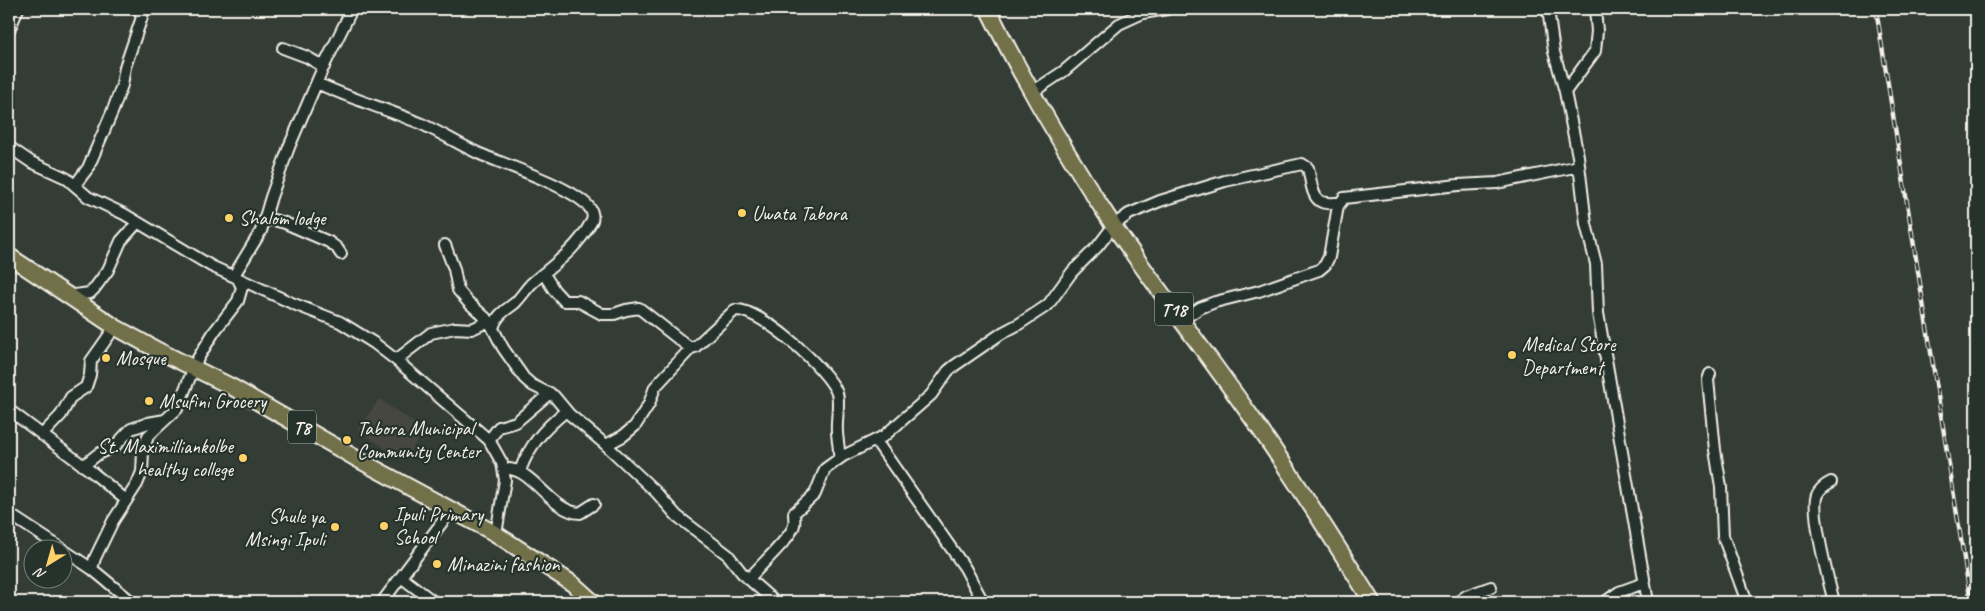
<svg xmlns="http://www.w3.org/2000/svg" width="1985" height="611" font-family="Caveat,sans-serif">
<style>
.built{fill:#454740}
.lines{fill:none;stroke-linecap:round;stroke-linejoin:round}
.minor-casing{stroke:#f4f1e8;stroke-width:14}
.major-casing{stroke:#f4f1e8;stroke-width:18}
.highway-casing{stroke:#f4f1e8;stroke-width:19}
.minor{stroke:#26332d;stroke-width:10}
.major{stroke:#71704a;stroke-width:14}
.highway{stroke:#71704a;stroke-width:15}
.rail-casing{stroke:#f4f1e8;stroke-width:4.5}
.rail{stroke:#26332d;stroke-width:2.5;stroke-dasharray:8;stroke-linecap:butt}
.poi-dot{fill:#ffd166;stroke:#26332d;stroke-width:2}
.labels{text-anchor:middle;stroke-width:4.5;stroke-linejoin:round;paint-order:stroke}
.shield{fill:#26332d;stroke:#b6b8b0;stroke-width:1}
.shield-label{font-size:19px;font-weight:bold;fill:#f4f1e8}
.poi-label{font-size:20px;fill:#f4f1e8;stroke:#26332d;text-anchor:start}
</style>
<rect width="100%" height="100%" fill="#343c36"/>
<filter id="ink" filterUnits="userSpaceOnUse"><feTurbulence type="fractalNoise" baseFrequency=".02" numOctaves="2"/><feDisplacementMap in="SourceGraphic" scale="10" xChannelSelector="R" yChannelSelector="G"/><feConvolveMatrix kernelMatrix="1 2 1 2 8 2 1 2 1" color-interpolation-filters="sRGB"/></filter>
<g filter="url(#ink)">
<path class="built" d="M379,399L425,430L404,461L358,430Z"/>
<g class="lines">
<defs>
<path id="minor" d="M1548,9L1554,52L1565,92L1578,156L1586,224L1596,264L1598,313L1648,602
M9,30L18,9
M283,48L307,57L324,67
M317,83C349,98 380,107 412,120C436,129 457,144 480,154C506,165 572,187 589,207C593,212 594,219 590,224C576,250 554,264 532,283C526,289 521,297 515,303C505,311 497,314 493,328
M1565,92L1595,51L1597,31L1595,9
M1031,93L1064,71L1119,24L1143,13L1167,9
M9,147L31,162L66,178L88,197L124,214L211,266L294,304L340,322L374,343L396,360L489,440L502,463L505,480L496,534
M75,185L88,168L113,110L122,85L125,67L142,17L138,9
M266,218L285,223L329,242L337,248L341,254
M445,245L454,269L458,290L468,302L489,321L503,348L524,378L532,385L554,396L569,414L606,445L656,492L677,516L728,555L742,573L775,602
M544,274L554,290L564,301H578L602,314H614L626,310L639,308L690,348L695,347L735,310C760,308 828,369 837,393C840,404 836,419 837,431C837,440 840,449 839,458
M67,296L90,293L94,289L108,270L121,241L137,223
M1182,320L1200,308L1215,302L1259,291L1319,270L1325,265L1329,257L1338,206L1344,198L1458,185L1497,183L1579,166
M396,360L431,333L455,328L472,329L489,321
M1710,374L1708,380L1715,450L1721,487L1723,536L1747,602
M9,410L92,472L126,500
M42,435L61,415L71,397L86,387L90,375L91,361L115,327
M489,440L499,427L516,422L550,393
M876,441L965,568L983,602
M606,445L623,436L635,426L649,404L655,387L692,347
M83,466L98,454L115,446L131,429L148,423L165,420
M503,469C532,465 550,512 580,513L594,504
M520,471C529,445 545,428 566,411
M1831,482C1825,485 1820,488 1817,495C1810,510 1829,583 1834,602
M9,514L61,548
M62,549L92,569L132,602
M92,569L95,558L113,521L137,484L142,472L143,452L148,436L177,409L197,360L214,332L238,301L242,287L236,275V272L261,231L271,197L289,147L322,70L352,9
M401,577L434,602
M749,579C758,567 792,537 794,525C795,521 794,517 794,513L815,494L825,469L843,456L884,436L931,395L948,371L954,366L1002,333L1019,324L1048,305L1072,272L1098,246L1114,225L1129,214L1160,201L1225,181L1302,164L1308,168C1311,178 1311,198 1322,202C1327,204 1334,203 1339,203
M382,602L452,509
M1458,602L1466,596L1491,587
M1605,602L1619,592L1644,583"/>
<path id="major" d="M1972,602L1976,601"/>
<path id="highway" d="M988,9C1025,84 1067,155 1113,225C1157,289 1205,351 1250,415C1293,476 1333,539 1372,602
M9,256L115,327L159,351L232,387L359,460L496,534L573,584L593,602"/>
</defs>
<use href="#minor" class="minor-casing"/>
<use href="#major" class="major-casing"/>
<use href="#highway" class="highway-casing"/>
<use href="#minor" class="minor"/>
<use href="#major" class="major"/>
<use href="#highway" class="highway"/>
<defs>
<path id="rail" d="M1876,9L1971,602"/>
</defs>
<use href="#rail" class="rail-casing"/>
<use href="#rail" class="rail"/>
</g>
</g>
<g class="poi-dot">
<circle cx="742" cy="213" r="5"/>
<circle cx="229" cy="218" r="5"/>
<circle cx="1512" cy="355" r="5"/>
<circle cx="106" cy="358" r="5"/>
<circle cx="149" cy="401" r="5"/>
<circle cx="347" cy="440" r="5"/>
<circle cx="243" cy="458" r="5"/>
<circle cx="384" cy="526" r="5"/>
<circle cx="335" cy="527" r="5"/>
<circle cx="437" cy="564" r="5"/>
</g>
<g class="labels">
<g class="shield">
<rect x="1155" y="292.5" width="38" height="33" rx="4"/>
<rect x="288" y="410.5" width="28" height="33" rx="4"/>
</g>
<g class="shield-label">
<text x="1174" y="316">T18</text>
<text x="302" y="434">T8</text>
</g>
<g class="poi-label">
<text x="752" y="220">Uwata Tabora</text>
<text x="239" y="225">Shalom lodge</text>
<text x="1522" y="351">Medical Store<tspan x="1522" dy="23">Department</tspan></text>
<text x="116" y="365">Mosque</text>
<text x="159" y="408">Msufini Grocery</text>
<text x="357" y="435">Tabora Municipal<tspan x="357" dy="23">Community Center</tspan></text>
<text x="233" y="453" text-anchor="end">St. Maximilliankolbe<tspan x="233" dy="23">healthy college</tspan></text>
<text x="394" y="521">Ipuli Primary<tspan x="394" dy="23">School</tspan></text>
<text x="325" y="523" text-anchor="end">Shule ya<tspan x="325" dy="23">Msingi Ipuli</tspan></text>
<text x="447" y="571">Minazini fashion</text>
</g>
</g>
<rect width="1985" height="611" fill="none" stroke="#26332d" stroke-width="30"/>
<rect x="15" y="15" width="1955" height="581" fill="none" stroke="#f4f1e8" stroke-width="2" filter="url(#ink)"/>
<g transform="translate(48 564) rotate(217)"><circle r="24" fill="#26332d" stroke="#787f78"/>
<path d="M0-4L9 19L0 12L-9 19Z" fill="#ffd166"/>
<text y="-8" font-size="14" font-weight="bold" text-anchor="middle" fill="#f4f1e8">N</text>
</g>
</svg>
